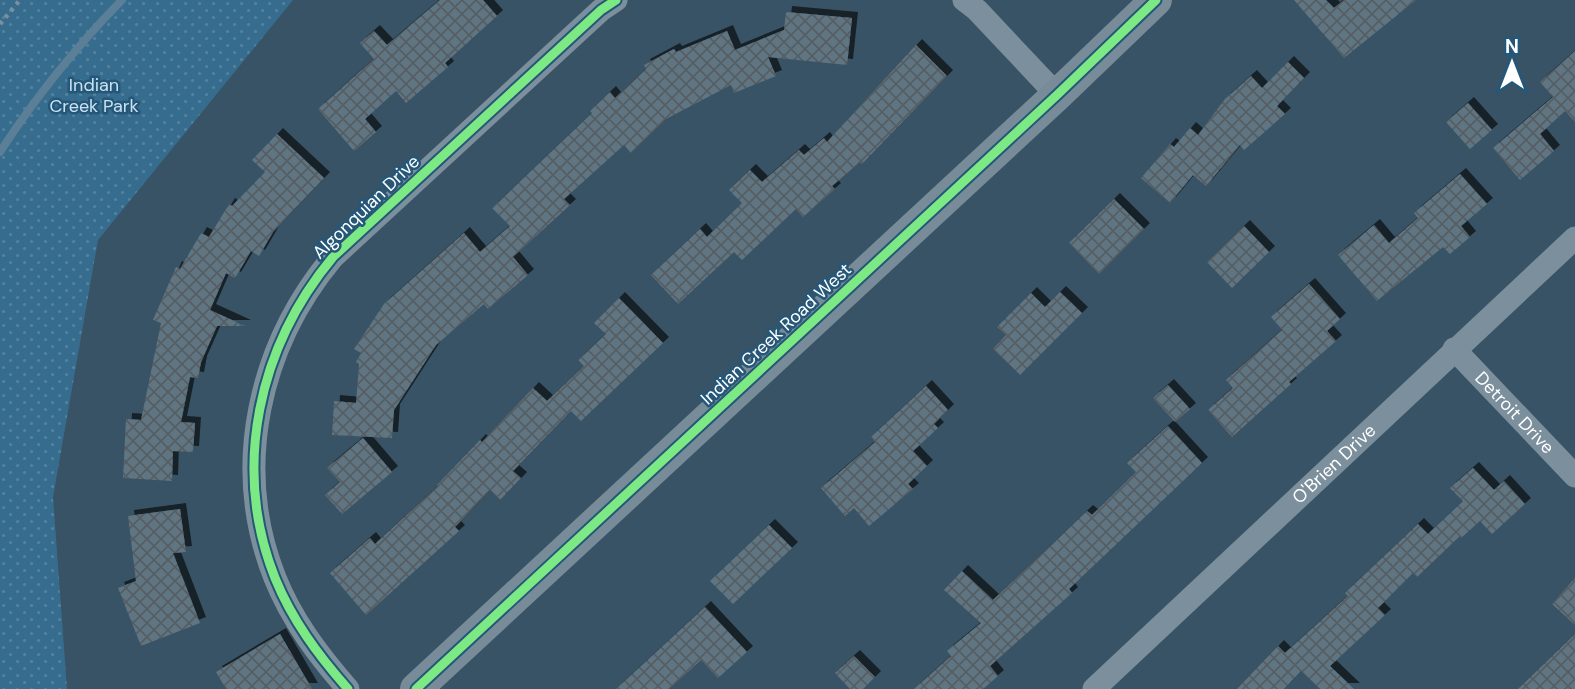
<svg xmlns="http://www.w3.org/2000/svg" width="1575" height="689" font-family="'DM Sans',sans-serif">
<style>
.grass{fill:url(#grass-dots)}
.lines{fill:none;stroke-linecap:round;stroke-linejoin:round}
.stream{stroke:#5b7f96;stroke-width:8}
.building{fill:url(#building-cross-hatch);filter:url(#shadow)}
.path{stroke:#7c8f9c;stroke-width:4.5;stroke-dasharray:3.5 5;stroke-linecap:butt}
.street{stroke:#7c8f9c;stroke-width:23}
.secondary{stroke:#788b98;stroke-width:32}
.cycleway-casing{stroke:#255778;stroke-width:13}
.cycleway{stroke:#7ce984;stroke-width:9}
.labels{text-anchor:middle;stroke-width:5;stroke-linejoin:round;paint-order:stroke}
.park-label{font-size:18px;fill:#cae3f3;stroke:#255778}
.street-label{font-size:18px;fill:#fff;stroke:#255778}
</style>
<defs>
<pattern id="grass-dots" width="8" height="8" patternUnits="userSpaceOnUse" patternTransform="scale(1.75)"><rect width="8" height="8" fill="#366c8d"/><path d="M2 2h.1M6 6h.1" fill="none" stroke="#54829e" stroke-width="1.8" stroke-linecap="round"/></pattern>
<pattern id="building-cross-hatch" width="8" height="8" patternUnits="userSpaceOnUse" patternTransform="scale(1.75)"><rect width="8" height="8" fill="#607582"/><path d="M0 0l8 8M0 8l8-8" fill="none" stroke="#555e64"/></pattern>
<filter id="shadow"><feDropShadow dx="6" dy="-6" stdDeviation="0" flood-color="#0009"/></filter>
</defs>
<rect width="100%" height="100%" fill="#385365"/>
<path class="grass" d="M0,0H293L98,240L53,497L67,689H0Z"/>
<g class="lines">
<path class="stream" d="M0,152C35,98 77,46 122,0"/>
</g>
<path class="building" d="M440,0H483L497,16L445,63L448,67L406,103L396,91L365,119L376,132L354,151L318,109L374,59L360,43L374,31L387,45Z
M1294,0H1326L1334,8L1344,0H1416L1344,58Z
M786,12L852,18L847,65L768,57L776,76L734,93L731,85L666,119L631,153L624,145L564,199L570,205L513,257L528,275L488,309L484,304L436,345L394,410L392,438L332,435L334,401L356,403L359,364L356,362L361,353L354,349L384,304L464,233L480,252L510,226L492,208L592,113L590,111L610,92L615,98L646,69L644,65L674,49L676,52L727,31L735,50L784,30Z
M916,45L947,76L862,164L860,162L832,186L835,189L803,217L796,209L742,260L734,252L678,304L651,275L700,229L707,237L742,203L729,190L750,170L762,182L799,150L804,155L824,138L827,142Z
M1575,51V122L1565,111L1540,134L1554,151L1520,180L1493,148L1553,97L1540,82Z
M1288,62L1304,78L1277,106L1285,114L1244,150L1240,145L1206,186L1193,175L1170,203L1141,178L1170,144L1174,147L1190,128L1198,135L1225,99L1251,76L1262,88Z
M1468,103L1492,130L1470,149L1446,122Z
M277,134L324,178L273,232L259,256L251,251L235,278L226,273L210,310L245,326H217L201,362L198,378L190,377L181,422L195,423L193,452L173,451L172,481L123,478L126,419L141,420L161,323L153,320L176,267L180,269L201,233L209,237L229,204L232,206L265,172L252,160Z
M1460,174L1487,204L1461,226L1470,237L1450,254L1443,247L1377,301L1338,255L1374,225L1389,243L1418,218L1414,213Z
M1114,199L1144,229L1099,274L1069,243Z
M1244,226L1269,252L1232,288L1207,262Z
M1309,284L1340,319L1327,331L1336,341L1289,382L1291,384L1232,437L1208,410L1233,388L1226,380L1282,330L1271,317Z
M1060,292L1082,313L1020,375L993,349L1006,335L997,327L1031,293L1045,307Z
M619,298L663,343L581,421L571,411L513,471L521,478L500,500L490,490L455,527L459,531L366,615L330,573L370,538L375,544L438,486L437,485L480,440L482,442L533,388L547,401L584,366L578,360L606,334L594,323Z
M1168,385L1190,409L1175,422L1153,398Z
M926,386L948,410L934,424L938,428L913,451L927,466L908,484L913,489L869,526L854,508L845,516L821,488L875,442L871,437Z
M1168,426L1202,463L1069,589L1072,593L990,666L998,676L983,689H914L951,656L947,651L981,623L944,590L962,571L993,600L1087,511L1092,515L1136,472L1127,463Z
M363,438L392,472L342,514L325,495L340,482L327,468Z
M1473,468L1494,490L1504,481L1525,504L1492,534L1480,521L1461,538L1460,536L1417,577L1413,573L1378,608L1385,615L1330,666L1354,689H1320L1301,671L1284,689H1237L1278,646L1285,653L1348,596L1345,593L1418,524L1428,534L1463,501L1450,488Z
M180,509L186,552L173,553L200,623L141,646L118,588L136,581L128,516Z
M769,525L792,548L733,604L710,581Z
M1575,578V625L1552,604Z
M705,607L747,652L718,678L701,660L669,689H616Z
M280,634L312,689H226L216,672Z
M1575,634V689H1518Z
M854,656L875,677L863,689H850L835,673Z"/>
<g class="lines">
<path class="path" d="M0,24L20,0"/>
<g class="street">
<path d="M964,0L977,10L1057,95"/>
<path id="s1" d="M1454,349L1575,476"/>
<path d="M348,689C318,655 292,620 275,578C231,467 259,346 333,257L601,10L616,0"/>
<path id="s2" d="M1094,689L1575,238"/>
</g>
<path class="secondary" d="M416,689L1057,95L1156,0"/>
<defs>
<path id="cycleway" d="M348,689C318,655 292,620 275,578C231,467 259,346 333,257L601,10L616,0
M416,689L1057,95L1156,0"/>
</defs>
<use href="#cycleway" class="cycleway-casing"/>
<use href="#cycleway" class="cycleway"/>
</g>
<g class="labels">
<g class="park-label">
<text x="94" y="91">Indian<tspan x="94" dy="21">Creek Park</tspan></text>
</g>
<g class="street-label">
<text transform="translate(366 207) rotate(-44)" y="6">Algonquian Drive</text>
<text transform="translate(776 334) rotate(-43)" y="6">Indian Creek Road West</text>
<text dy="6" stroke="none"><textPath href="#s1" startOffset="88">Detroit Drive</textPath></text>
<text dy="6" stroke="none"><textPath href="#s2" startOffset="329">O'Brien Drive</textPath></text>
</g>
</g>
<g transform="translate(1512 63)" stroke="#255778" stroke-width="5" paint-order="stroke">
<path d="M0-5L12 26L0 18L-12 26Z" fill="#ffffff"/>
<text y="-10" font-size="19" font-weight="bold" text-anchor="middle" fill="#ffffff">N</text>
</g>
</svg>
